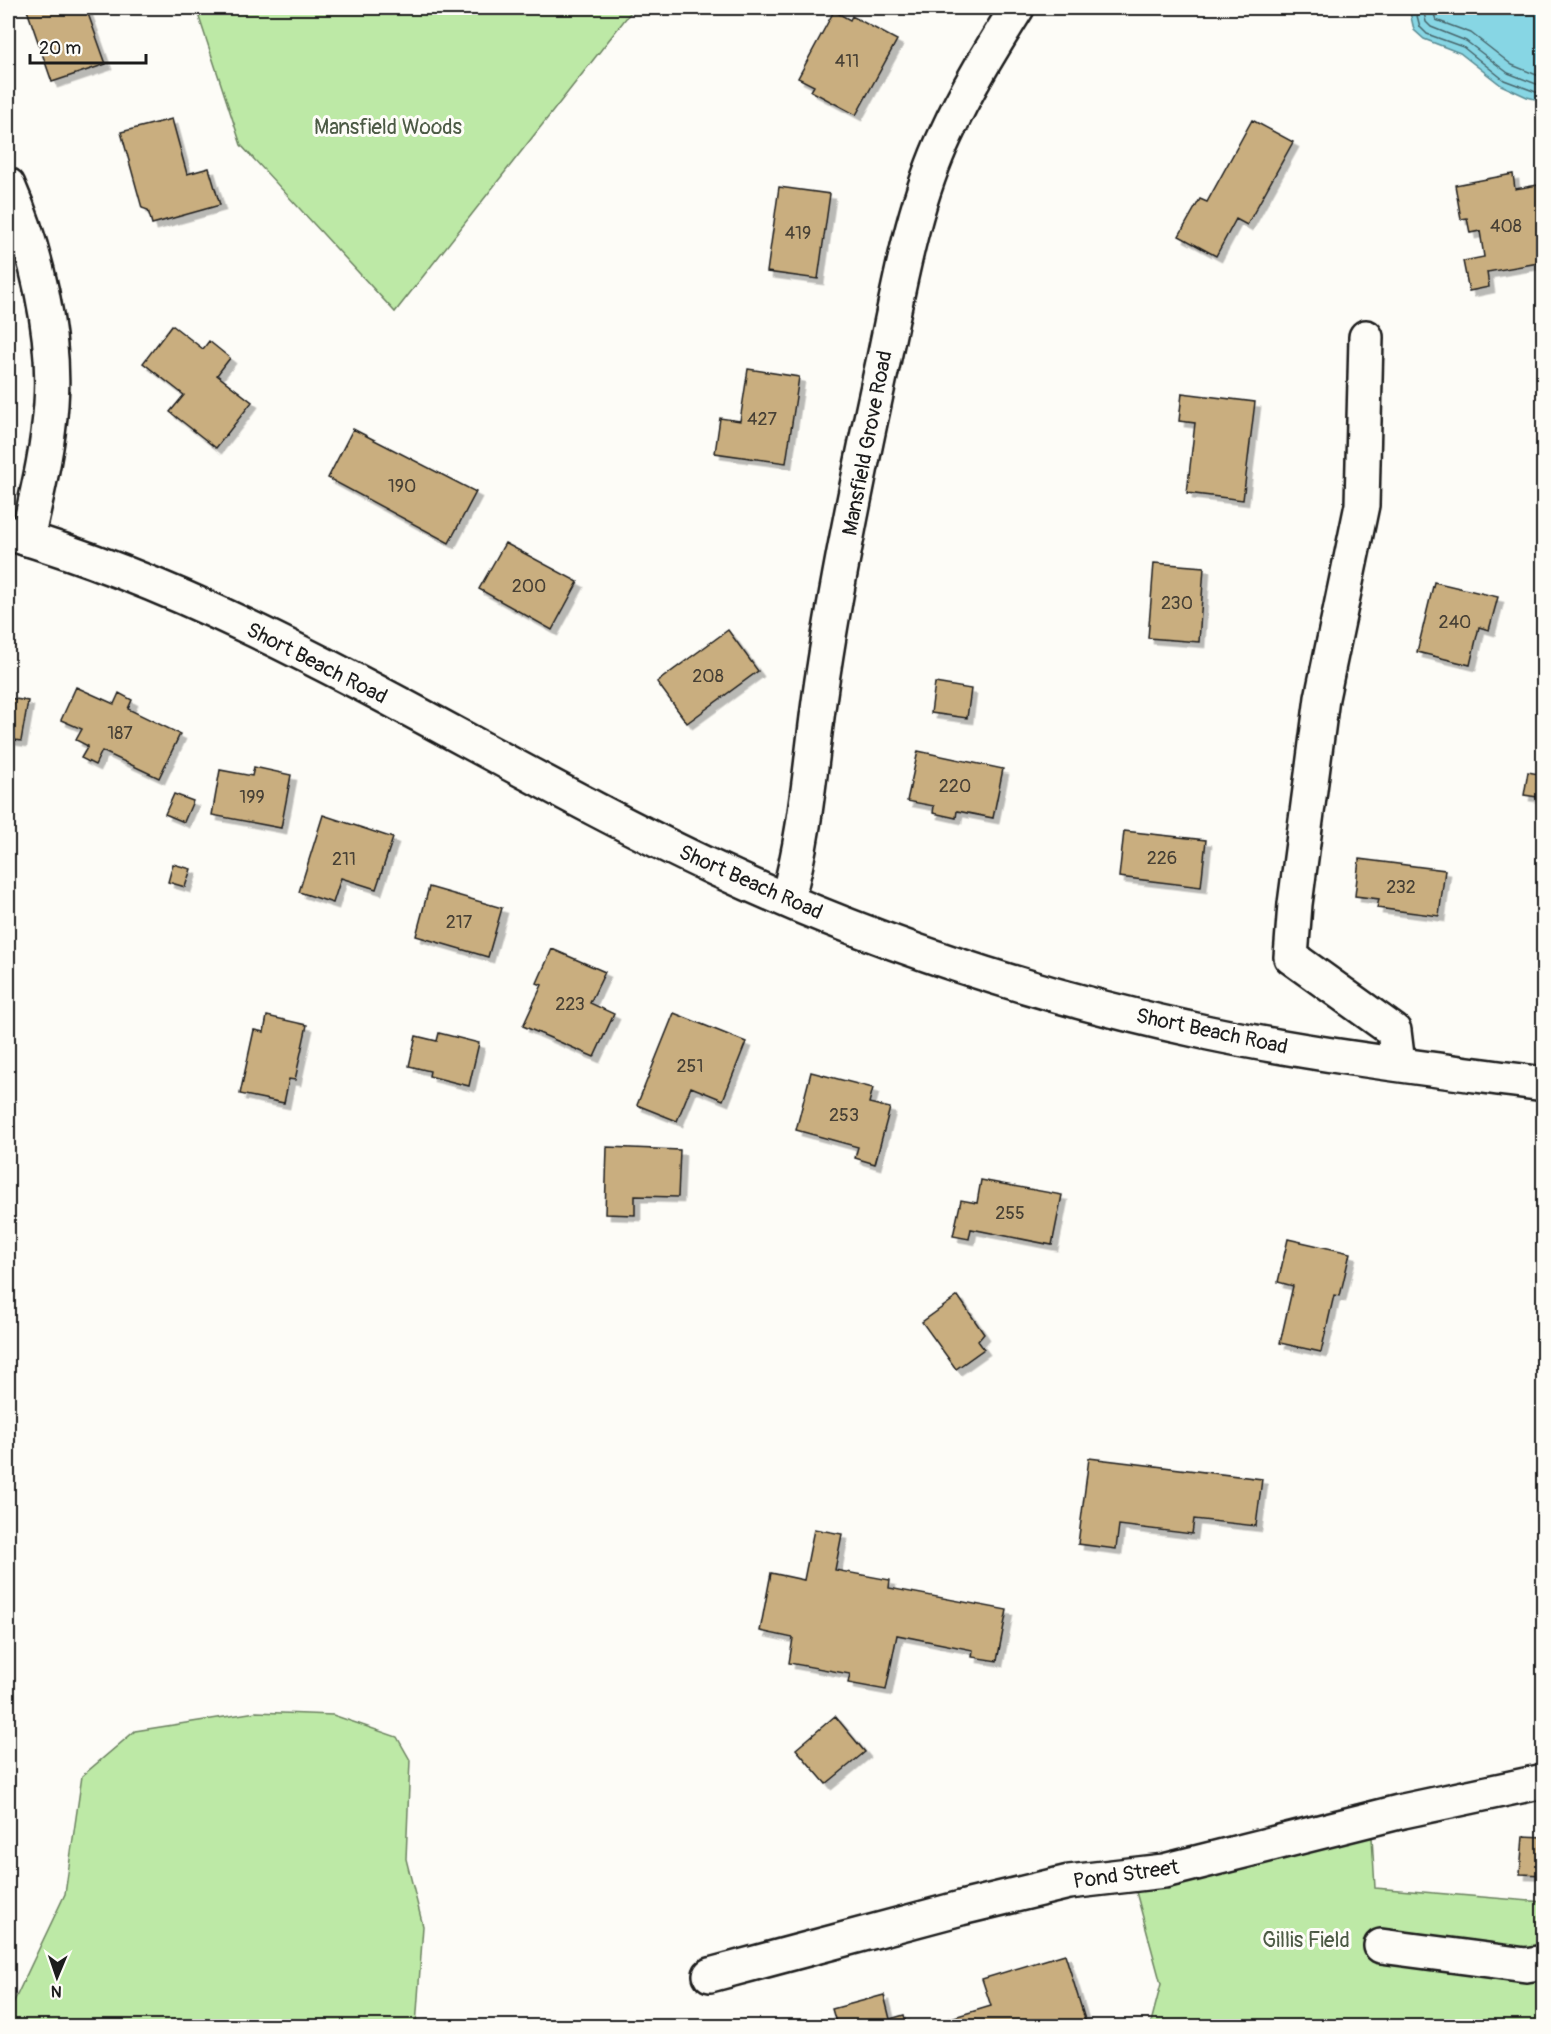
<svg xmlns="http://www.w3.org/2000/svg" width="1551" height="2034" font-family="Pangolin,sans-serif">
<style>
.green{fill:#bde9a6;stroke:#6c8261;stroke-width:1.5}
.water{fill:#87d6e4;stroke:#5c8c94;stroke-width:1.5}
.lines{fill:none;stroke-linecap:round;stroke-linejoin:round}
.shore{stroke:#47666c;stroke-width:1.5}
.building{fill:#c9ae7f;stroke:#1c1c1c;stroke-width:1.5;filter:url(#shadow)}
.minor-casing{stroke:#1c1c1c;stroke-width:38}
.major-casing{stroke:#1c1c1c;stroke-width:38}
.minor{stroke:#fdfcf7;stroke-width:33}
.major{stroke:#fdfcf7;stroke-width:33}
.labels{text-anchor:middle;stroke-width:6;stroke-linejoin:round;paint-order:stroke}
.number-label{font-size:18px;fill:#474035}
.park-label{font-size:21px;fill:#4c5a45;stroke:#fdfcf7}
.street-label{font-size:21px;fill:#1c1c1c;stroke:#fdfcf7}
</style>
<defs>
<filter id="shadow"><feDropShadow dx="5.5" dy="5.5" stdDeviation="0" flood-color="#0004"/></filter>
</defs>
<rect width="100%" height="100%" fill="#fdfcf7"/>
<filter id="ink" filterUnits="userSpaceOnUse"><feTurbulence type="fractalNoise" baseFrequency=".0167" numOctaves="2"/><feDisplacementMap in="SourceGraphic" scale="12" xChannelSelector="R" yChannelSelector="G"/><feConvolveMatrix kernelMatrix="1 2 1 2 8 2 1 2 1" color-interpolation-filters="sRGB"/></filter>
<g filter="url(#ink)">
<path class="green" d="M196,8H634L395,312L241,145Z
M256,1712L333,1715L397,1737L410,1760L406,1859L423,1926L416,2026H8V2014L65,1894L82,1776L135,1731Z
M1372,1837L1375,1888L1543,1902V2026H1150L1161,1984L1135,1888Z"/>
<path class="water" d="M1409,8H1543V101L1527,97L1501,85L1460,53L1424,39L1414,30Z"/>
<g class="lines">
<path class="shore" d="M1415,8L1420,27L1427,34L1463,47L1504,80L1544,95
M1423,8L1426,22L1431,27L1466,41L1508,73L1544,87
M1432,8L1436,20L1471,33L1512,65L1544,78"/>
</g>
<path class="building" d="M35,8H86L106,64L52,82L27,10Z
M834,11L850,20L852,16L897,40L856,115L811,91L814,86L798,78Z
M172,119L187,174L209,168L220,205L152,224L148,210L142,208L121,132Z
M1252,120L1293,142L1247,225L1236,219L1216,256L1179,236L1200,199L1207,202Z
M1513,174L1515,189L1544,184V262L1487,272L1489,287L1469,291L1463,261L1484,257L1480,231L1470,233L1467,218L1461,219L1455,185Z
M779,187L830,194L818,279L767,272Z
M172,325L203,349L209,341L230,358L217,375L252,402L216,448L170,412L184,395L143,363Z
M748,369L799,377L786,463L715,453L720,418L740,421Z
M1182,393L1255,402L1243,500L1187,493L1195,423L1179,421Z
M353,429L476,492L449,543L328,478Z
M505,543L578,582L552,630L479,589Z
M1154,563L1204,567L1199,642L1148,638Z
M1434,582L1498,597L1489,630L1479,627L1470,665L1417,652Z
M728,630L758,671L687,723L657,682Z
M935,683L971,689L967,718L931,713Z
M76,687L114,704L119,693L132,700L128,709L180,734L159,778L102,751L95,765L81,758L88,746L76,740L82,729L61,720Z
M8,698L28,701L21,741L8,739Z
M918,751L1003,769L993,818L957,811L956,818L933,813L934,806L907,801Z
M254,767L291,775L281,828L212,815L220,770L252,776Z
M1528,772L1544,775V798L1524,795Z
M174,794L193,801L184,822L165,814Z
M323,815L393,838L376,889L341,878L333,903L299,892Z
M1124,831L1206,840L1201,887L1119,877Z
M1359,859L1445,870L1439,916L1377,908L1379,899L1355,896Z
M173,864L191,869L185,887L168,882Z
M429,887L502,908L488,957L416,936Z
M552,949L605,972L590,1003L614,1014L594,1057L523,1026L542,985L537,983Z
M674,1013L746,1042L723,1100L691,1087L677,1121L637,1105Z
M267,1016L307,1025L295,1080L289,1079L284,1103L240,1094L254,1030L264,1032Z
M439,1033L479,1043L469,1086L429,1076L430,1071L409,1066L416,1036L437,1041Z
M811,1072L873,1088L869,1103L890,1108L875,1164L855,1158L858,1147L796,1130Z
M607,1147L680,1150L678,1197L635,1196V1215L605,1214Z
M981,1180L1062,1195L1052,1245L971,1229L969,1239L953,1236L961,1200L977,1203Z
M1288,1239L1350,1253L1340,1296L1334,1295L1321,1352L1280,1343L1293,1286L1278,1282Z
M958,1296L984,1334L978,1341L984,1349L956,1369L922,1322Z
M1089,1458L1262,1479L1256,1526L1194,1519L1192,1534L1119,1525L1116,1549L1078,1544Z
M814,1529L842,1534L835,1570L890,1580L889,1588L1007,1610L997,1661L972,1657L973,1650L897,1635L886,1690L848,1683L850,1674L789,1663L793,1638L760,1631L771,1573L804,1580Z
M835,1716L865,1752L826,1784L796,1749Z
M1523,1836L1544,1837V1875L1520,1874Z
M1065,1954L1087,2026H932L931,2024L991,2006L982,1979Z
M884,1995L890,2019L904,2015L907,2026H837L832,2009Z"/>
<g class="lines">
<defs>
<path id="minor" d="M8,185C36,249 56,334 51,404C48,450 37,494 27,539
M1366,337L1362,505L1322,698L1295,904L1291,957L1394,1031L1398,1064
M787,900C808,827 811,749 823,674C839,568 861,463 884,358C900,282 913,204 946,134C966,90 992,48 1017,8
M1381,1946L1526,1965L1544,1962
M710,1975L961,1908L1069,1882L1164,1871L1403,1811L1544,1781"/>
<path id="major" d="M8,533C259,606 480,759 716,869C872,942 1040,997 1209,1033C1319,1056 1432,1069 1544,1084"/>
</defs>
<use href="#minor" class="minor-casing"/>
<use href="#major" class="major-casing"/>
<use href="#minor" class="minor"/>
<use href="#major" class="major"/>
</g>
</g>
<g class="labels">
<g class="number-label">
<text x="847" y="67">411</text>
<text x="1506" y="232">408</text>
<text x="798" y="239">419</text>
<text x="762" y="425">427</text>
<text x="402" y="492">190</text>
<text x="529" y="592">200</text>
<text x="1177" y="609">230</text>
<text x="1455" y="628">240</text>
<text x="708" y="682">208</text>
<text x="120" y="739">187</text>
<text x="955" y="792">220</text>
<text x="252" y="803">199</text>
<text x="1162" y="864">226</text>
<text x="344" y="865">211</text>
<text x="1401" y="893">232</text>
<text x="459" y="928">217</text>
<text x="570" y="1010">223</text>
<text x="690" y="1072">251</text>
<text x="844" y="1121">253</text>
<text x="1010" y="1219">255</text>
</g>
<g class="park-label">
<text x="388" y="134">Mansfield Woods</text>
<text x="1306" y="1947">Gillis Field</text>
</g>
<g class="street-label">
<text transform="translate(867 443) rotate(-79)" y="7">Mansfield Grove Road</text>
<text transform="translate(317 663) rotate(27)" y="7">Short Beach Road</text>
<text transform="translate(751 882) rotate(24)" y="7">Short Beach Road</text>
<text transform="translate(1212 1031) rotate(12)" y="7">Short Beach Road</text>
<text transform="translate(1126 1874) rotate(-8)" y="7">Pond Street</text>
</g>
</g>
<rect width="1551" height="2034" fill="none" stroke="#fdfcf7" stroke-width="30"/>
<rect x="15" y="15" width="1521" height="2004" fill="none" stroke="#1c1c1c" stroke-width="2" filter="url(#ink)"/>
<g transform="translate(57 1977) rotate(182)" stroke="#fdfcf7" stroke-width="4.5" paint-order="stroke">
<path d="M0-4.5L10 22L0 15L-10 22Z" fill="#1c1c1c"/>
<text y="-9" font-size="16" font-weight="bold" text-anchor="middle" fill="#1c1c1c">N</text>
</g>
<path d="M30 54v9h116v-9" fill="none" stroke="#1c1c1c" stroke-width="3"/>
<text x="39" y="54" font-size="18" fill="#1c1c1c" stroke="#fdfcf7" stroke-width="4.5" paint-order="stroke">20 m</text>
</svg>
